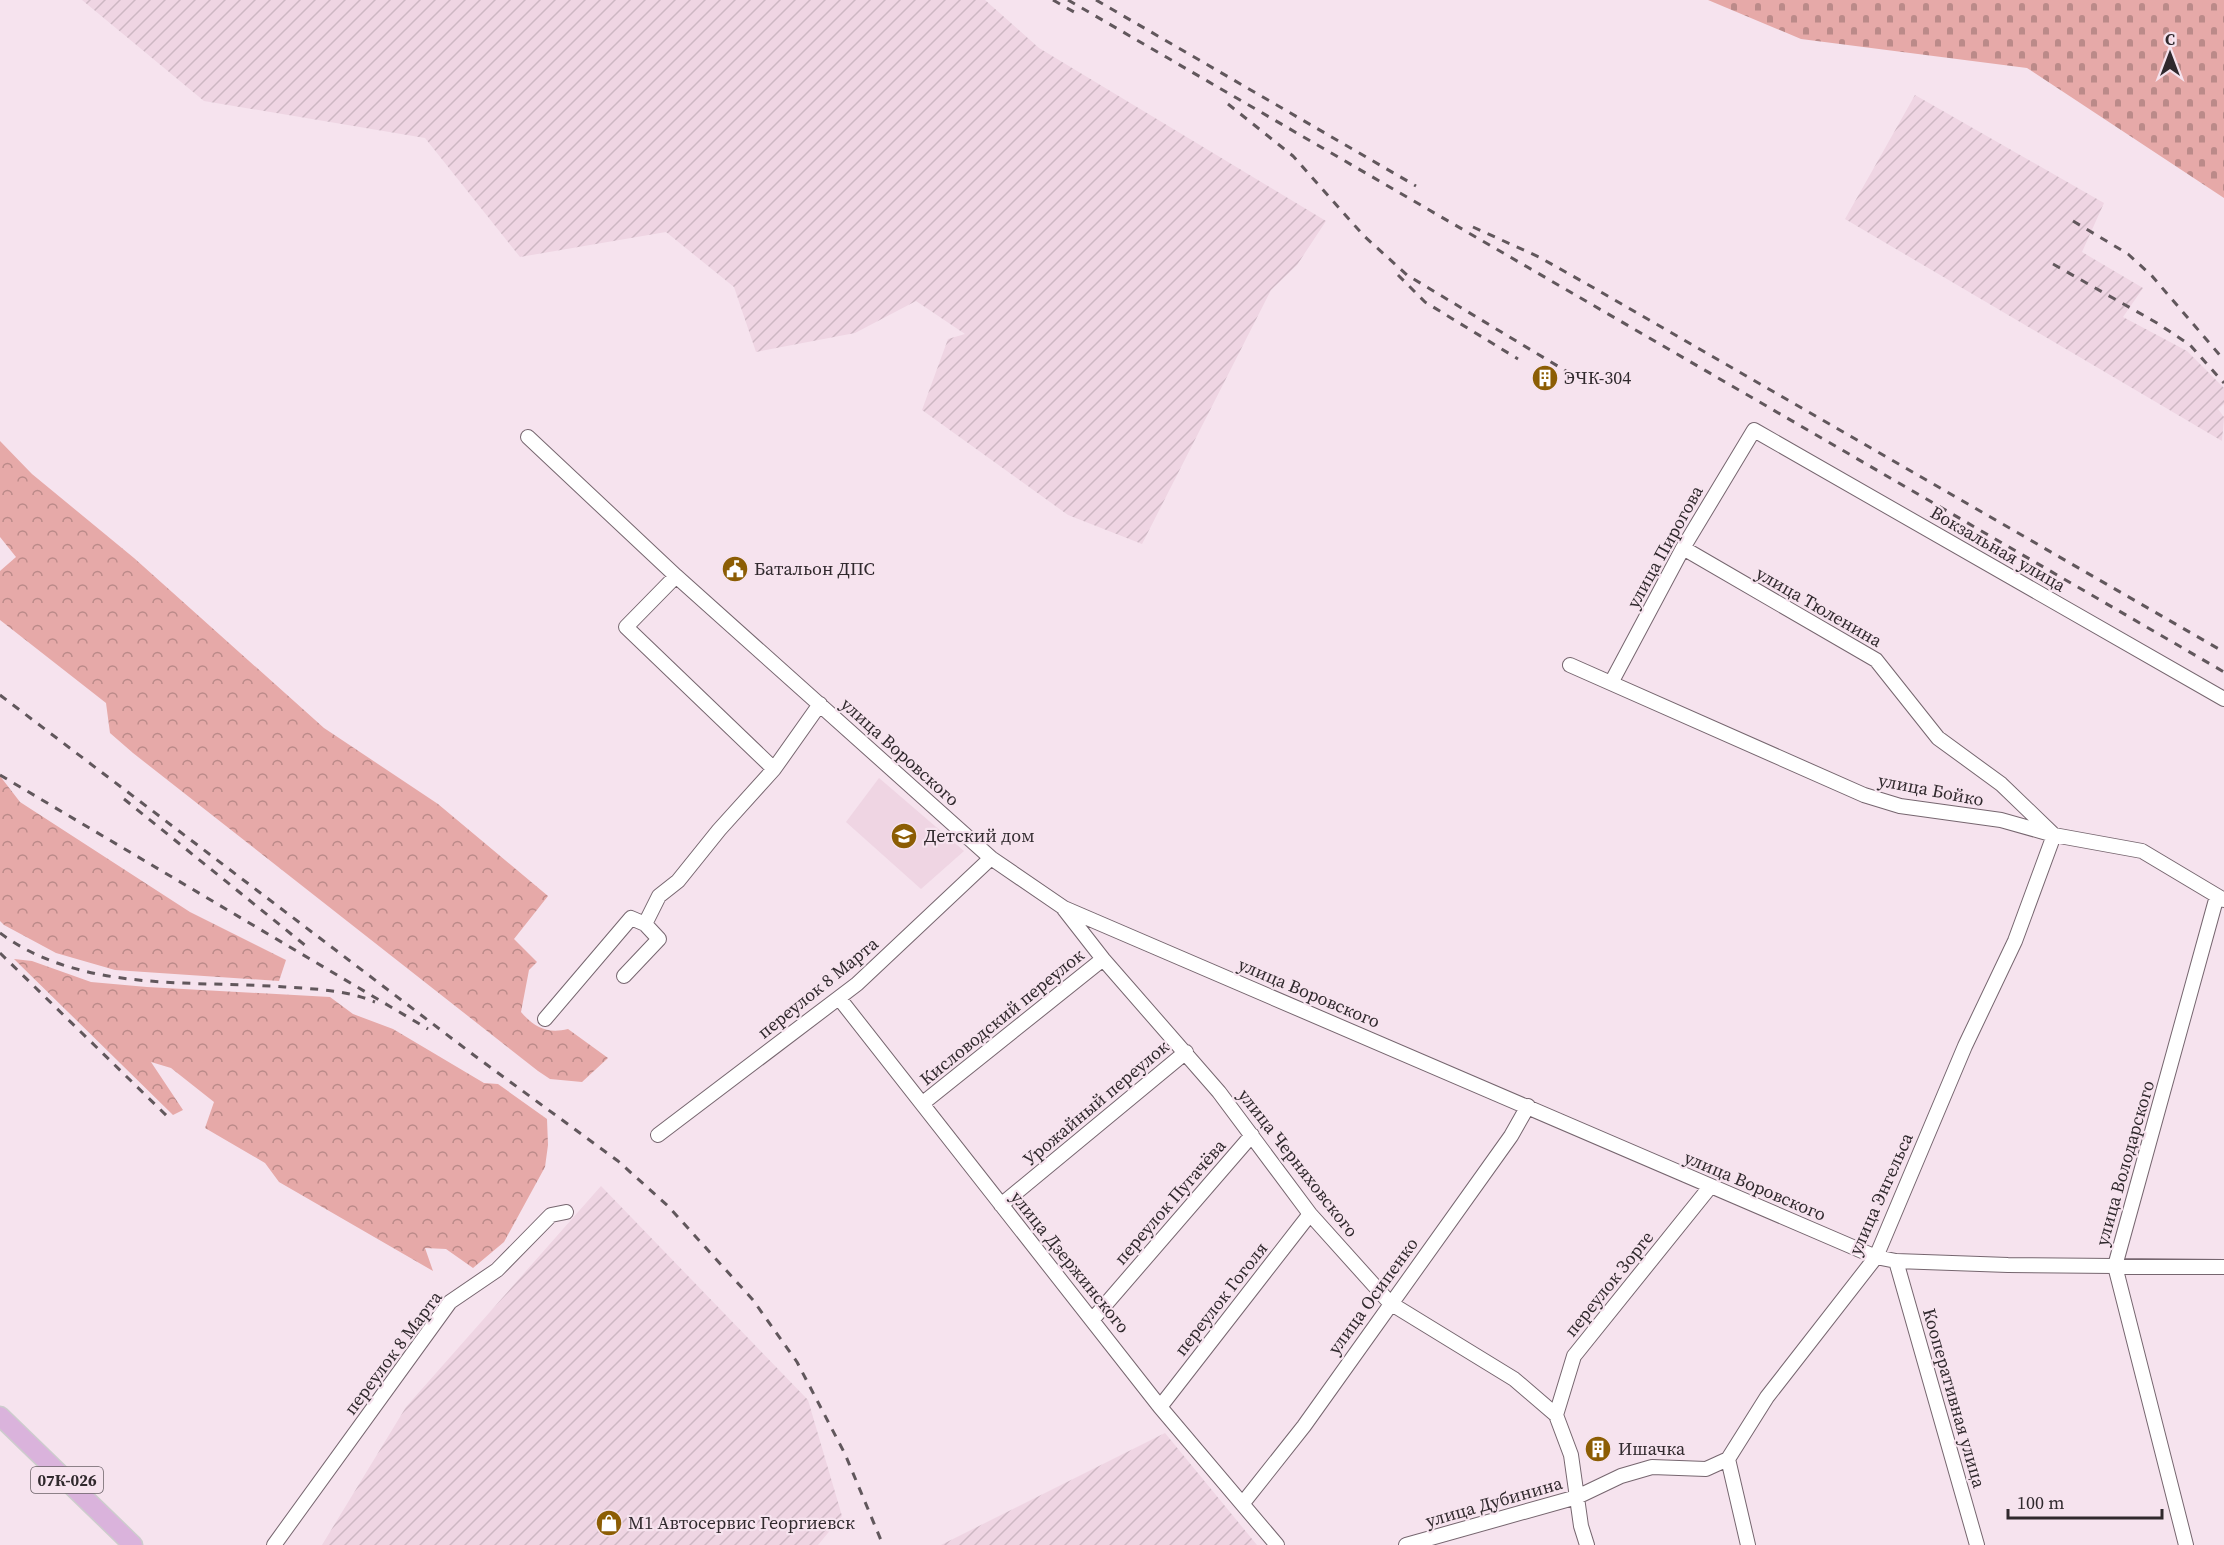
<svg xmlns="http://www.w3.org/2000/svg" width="2224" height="1545" font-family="'Source Serif 4',serif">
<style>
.built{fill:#efd5e3}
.industrial{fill:url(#industrial-furrows)}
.forest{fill:url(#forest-crowns)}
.cemetery{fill:url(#cemetery-stones)}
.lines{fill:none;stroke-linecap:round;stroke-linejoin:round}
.minor-casing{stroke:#76666f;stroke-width:16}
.major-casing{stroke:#cdcccd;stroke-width:21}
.minor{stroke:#fff;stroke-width:14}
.major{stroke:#dab3dc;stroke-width:18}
.rail{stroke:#61575c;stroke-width:3;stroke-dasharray:8 8;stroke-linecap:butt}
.labels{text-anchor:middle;stroke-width:4.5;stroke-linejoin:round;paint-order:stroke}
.shield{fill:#f6e3ee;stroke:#6b6167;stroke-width:1.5}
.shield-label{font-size:16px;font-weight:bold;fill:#30292d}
.poi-label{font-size:18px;fill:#30292d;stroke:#f6e3ee;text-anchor:start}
.street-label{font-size:18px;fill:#30292d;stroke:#f6e3ee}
</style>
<defs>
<pattern id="industrial-furrows" width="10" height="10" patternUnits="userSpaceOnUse" patternTransform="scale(1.5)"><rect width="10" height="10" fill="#efd5e3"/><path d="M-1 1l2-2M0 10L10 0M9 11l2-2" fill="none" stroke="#cdb7c3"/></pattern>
<pattern id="forest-crowns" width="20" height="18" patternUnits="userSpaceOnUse" patternTransform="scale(1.5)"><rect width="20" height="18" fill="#e6a9a8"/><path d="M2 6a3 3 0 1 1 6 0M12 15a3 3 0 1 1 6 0" fill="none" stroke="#bb8a89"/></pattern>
<pattern id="cemetery-stones" width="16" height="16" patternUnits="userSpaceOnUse" patternTransform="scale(1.5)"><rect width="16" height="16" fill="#e6a9a8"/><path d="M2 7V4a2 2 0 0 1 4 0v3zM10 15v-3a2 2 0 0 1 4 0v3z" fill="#bb8a89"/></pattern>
</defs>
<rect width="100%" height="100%" fill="#f6e3ee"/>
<path class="built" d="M879,778L964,851L921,889L846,822Z"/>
<path class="industrial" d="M82,0H985L1039,48L1326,221L1297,265L1271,290L1142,544L1068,515L922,410L948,339L965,334L916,301L855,333L756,352L734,287L666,232L520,257L425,138L204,101Z
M1915,95L2104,203L2082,252L2143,288L2123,317L2187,351L2224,388V404L2218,409L2224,417L2222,441L1845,219Z
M601,1186L808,1400L842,1516L818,1545H322L406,1407Z
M1165,1433L1257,1545H941Z"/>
<path class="forest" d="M0,441L32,474L134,558L324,728L438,804L548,896L514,939L537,962L529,970L521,1012C535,1028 548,1034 568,1029L608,1058L582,1082L550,1079L538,1071L133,753L110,733L106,703L0,620V571L16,557L0,537Z
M0,776L20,802L190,912L286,960L279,981L115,970L56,953L4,925L0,921Z
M14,959L32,961L91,982L147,987L330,997L353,1014L393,1029L484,1083L498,1084L547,1119L548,1145L545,1167L504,1242L473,1268L446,1249L425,1248L433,1271L279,1182L265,1163L205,1128L214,1102L171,1068L151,1062L183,1110L173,1115Z"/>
<path class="cemetery" d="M1708,0H2224V198L2027,68L1801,39Z"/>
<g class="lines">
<defs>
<path id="minor" d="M528,437L676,576L991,858L1064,908L1876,1257L1896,1261L2008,1265L2224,1267
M1683,548L1876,660L1938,738L2001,784L2054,835L2015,941L1965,1046L1876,1257L1767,1397L1728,1459L1748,1545
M676,576L626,627L774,769
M1570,665L1864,795L1900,806L2001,820L2054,835L2142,851L2224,900
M1611,683L1683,548L1754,430L2224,699
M1064,909L1103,959L1219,1092L1310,1214L1390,1303L1514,1379L1556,1415L1571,1455L1581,1526L1587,1545
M624,976L659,939L645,924
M839,998L1160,1407L1277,1545
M545,1019L631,918L645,924L659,896L678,881L719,830L774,769L820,704
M923,1103L1103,959
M658,1135L857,984L991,858
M1001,1205L1186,1052
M1896,1261L1977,1545
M1093,1319L1252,1135
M1160,1407L1310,1214
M1556,1415L1574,1356L1710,1187
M1243,1503L1304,1426L1511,1136L1528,1106
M274,1545L450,1302L497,1270L551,1215L566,1212
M1406,1545L1577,1497L1621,1476L1652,1467L1706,1469L1728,1459
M2186,1545L2115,1266L2217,896"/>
<path id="major" d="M0,1416L133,1545"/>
</defs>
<use href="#minor" class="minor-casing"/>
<use href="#major" class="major-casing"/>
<use href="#minor" class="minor"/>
<use href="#major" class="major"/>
<path class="rail" d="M1053,0L1074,12
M1068,0L2224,672
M1096,0L1416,186
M1228,104L1293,156L1364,236L1407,275L1589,385
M2073,221L2128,254L2152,276L2224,360
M1473,227L1539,257L1594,288L2224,652
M2053,264L2157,323L2190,345L2224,383
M1398,275L1425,302L1518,359
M0,695L475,1056L618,1161L668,1206L753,1300L797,1362L845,1454L883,1545
M0,775L428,1029
M124,799L306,946
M0,933C81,993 190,980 285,987C315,989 347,990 375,1002
M0,953L169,1118"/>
</g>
<defs>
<symbol id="building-disc" viewBox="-11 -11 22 22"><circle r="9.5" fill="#8c5d04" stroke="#f6e3ee"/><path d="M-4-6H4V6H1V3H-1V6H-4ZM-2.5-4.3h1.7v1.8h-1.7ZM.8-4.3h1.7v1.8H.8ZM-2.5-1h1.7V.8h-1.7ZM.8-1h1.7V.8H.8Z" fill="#fff"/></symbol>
<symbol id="civic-disc" viewBox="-11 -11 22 22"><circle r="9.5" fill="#8c5d04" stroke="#f6e3ee"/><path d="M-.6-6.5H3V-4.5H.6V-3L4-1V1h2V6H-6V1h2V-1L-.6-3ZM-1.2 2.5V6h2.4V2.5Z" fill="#fff"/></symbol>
<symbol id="school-disc" viewBox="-11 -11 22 22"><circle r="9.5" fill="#8c5d04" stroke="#f6e3ee"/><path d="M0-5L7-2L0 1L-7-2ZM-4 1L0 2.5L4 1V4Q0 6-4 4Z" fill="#fff"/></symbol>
<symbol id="shop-disc" viewBox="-11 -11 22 22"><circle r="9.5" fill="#8c5d04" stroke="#f6e3ee"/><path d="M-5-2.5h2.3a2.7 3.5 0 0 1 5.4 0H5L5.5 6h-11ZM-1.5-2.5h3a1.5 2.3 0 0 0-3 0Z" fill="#fff"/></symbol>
</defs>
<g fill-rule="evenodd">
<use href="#building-disc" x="1530" y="363" width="30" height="30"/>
<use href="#civic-disc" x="720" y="554" width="30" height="30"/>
<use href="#school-disc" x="889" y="821" width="30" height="30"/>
<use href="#building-disc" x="1583" y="1434" width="30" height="30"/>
<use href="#shop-disc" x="594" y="1508" width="30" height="30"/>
</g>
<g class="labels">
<rect class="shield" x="31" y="1467" width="72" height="26" rx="4.5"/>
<g class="shield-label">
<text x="67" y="1486">07К-026</text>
</g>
<g class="poi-label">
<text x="1564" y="384">ЭЧК-304</text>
<text x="754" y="575">Батальон ДПС</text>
<text x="924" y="842">Детский дом</text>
<text x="1618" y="1455">Ишачка</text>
<text x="628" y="1529">М1 Автосервис Георгиевск</text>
</g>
<g class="street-label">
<text transform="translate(1665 547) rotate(-61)" y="6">улица Пирогова</text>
<text transform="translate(1998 549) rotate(30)" y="6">Вокзальная улица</text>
<text transform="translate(1819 607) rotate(30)" y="6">улица Тюленина</text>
<text transform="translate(900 752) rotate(42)" y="6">улица Воровского</text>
<text transform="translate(1931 790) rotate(11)" y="6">улица Бойко</text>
<text transform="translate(818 988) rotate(-39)" y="6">переулок 8 Марта</text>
<text transform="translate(1309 993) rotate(23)" y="6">улица Воровского</text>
<text transform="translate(1002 1017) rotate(-39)" y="6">Кисловодский переулок</text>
<text transform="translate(1096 1103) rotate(-40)" y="6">Урожайный переулок</text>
<text transform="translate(1298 1163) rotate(52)" y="6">улица Черняховского</text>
<text transform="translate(2125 1163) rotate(-74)" y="6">улица Володарского</text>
<text transform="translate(1755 1186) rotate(23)" y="6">улица Воровского</text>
<text transform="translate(1881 1194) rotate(-66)" y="6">улица Энгельса</text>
<text transform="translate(1170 1202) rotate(-49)" y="6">переулок Пугачёва</text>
<text transform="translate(1070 1262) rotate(51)" y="6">улица Дзержинского</text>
<text transform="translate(1609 1284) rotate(-51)" y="6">переулок Зорге</text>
<text transform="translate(1373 1296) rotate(-54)" y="6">улица Осипенко</text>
<text transform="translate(1221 1299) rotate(-52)" y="6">переулок Гоголя</text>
<text transform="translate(393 1353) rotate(-53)" y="6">переулок 8 Марта</text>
<text transform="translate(1954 1398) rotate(74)" y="6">Кооперативная улица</text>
<text transform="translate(1494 1502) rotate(-16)" y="6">улица Дубинина</text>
</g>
</g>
<g transform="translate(2170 54)" stroke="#f6e3ee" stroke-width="4.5" paint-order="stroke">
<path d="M0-4.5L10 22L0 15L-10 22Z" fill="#30292d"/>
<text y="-9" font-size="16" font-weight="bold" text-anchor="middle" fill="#30292d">С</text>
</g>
<path d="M2008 1509v9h154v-9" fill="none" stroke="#30292d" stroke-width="3"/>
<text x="2017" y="1509" font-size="18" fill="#30292d" stroke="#f6e3ee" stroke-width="4.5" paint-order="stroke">100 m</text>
</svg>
